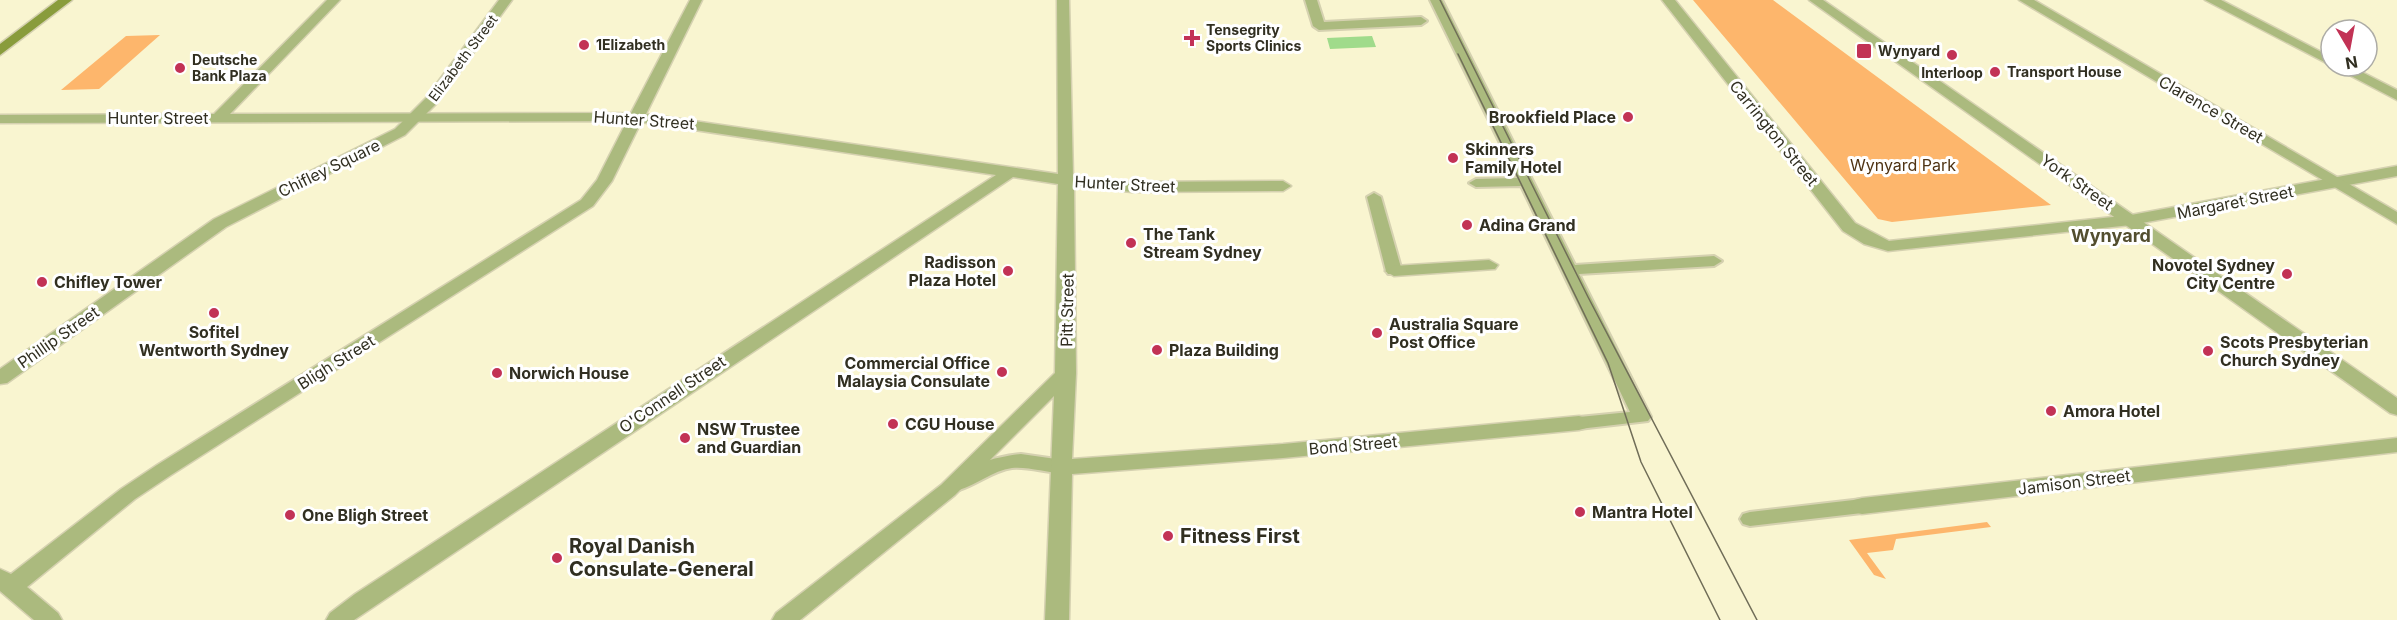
<svg xmlns="http://www.w3.org/2000/svg" width="2397" height="620" font-family="Inter,sans-serif">
<style>
.green{fill:#fdb66c}
.water{fill:#a0db8b}
.lines{fill:none;stroke-linecap:round;stroke-linejoin:round}
.pedestrian-casing{stroke:#d5d1b0;stroke-width:4}
.minor-casing{stroke:#d5d1b0;stroke-width:3}
.tertiary-casing{stroke:#d5d1b0;stroke-width:3}
.secondary-casing{stroke:#d5d1b0;stroke-width:3}
.pedestrian{fill:#abba7e;fill-rule:evenodd}
.minor{fill:#abba7e;fill-rule:evenodd}
.tertiary{fill:#abba7e;fill-rule:evenodd}
.secondary{fill:#899c3c;fill-rule:evenodd}
.tram{stroke:#706d58;stroke-width:1.5}
.poi-dot{fill:#c23255;stroke:#fff;stroke-width:2}
.labels{text-anchor:middle;stroke-width:6;stroke-linejoin:round;paint-order:stroke}
.far-poi-label{font-size:14px;font-weight:bold;fill:#312f21;stroke:#fff;text-anchor:start}
.far-street-label{font-size:14px;fill:#312f21;stroke:#fff}
.street-label{font-size:16px;fill:#312f21;stroke:#fff}
.poi-label{font-size:16px;font-weight:bold;fill:#312f21;stroke:#fff;text-anchor:start}
.park-label{font-size:16px;fill:#4f3313;stroke:#fff}
.neighbourhood-label{font-size:18px;font-weight:bold;fill:#534e2f;stroke:#fff}
.near-poi-label{font-size:20px;font-weight:bold;fill:#312f21;stroke:#fff;text-anchor:start}
</style>
<rect width="100%" height="100%" fill="#f9f5d0"/>
<path class="green" d="M1693,0H1773L2051,205L1892,222L1878,219Z
M160,35L99,89L61,90L126,36Z
M1987,522L1991,527L1896,539L1893,550L1867,553L1886,579L1874,575L1849,540Z"/>
<path class="water" d="M1372,36L1376,47L1330,49L1327,38Z"/>
<g class="lines">
<defs>
<path id="pedestrian" d="M1305,0H1317L1324,22L1421,17L1427,21L1421,25L1319,30L1313,26Z
M1430,0H1442L1575,265L1714,256L1722,261L1714,266L1579,274L1651,417L1648,421L1579,429L1573,427L1570,423L1573,419L1579,417L1630,412L1521,186L1476,187L1469,183L1476,179L1517,178Z
M1374,193L1381,197L1402,271L1400,274H1388L1386,271L1367,197Z
M1021,454L1063,460L1070,462L1072,467L1070,472C1055,476 1031,466 1012,468C992,471 978,484 959,490L952,488L949,483C959,465 1002,456 1021,454Z
M1862,499L1869,501L1872,506L1869,511L1862,513L1750,526L1743,524L1740,519L1743,514L1750,512Z"/>
<path id="minor" d="M327,0H340L230,114L631,113L690,0H702L646,114L1058,174L1057,0H1069L1073,177L1132,182L1283,181L1291,186L1283,191L1132,192L1074,186L1076,373L1072,459L1283,444L1579,416L1586,418L1589,423L1586,428L1579,430L1283,458L1072,474L1069,620H1045L1054,396L955,495L800,620H772L776,613L941,485L1055,373L1058,184L1013,177L354,620H326L330,613L355,594L996,175L641,122L612,181L593,206L171,475L135,499L27,587L58,613L62,620H34L0,591V569L11,574L121,489L157,465L581,200L597,180L627,121L0,123V115L214,114Z
M1662,0H1675L1855,223L1889,241L2131,215L2397,166V176L2131,225L1888,251L1864,244L1843,231Z
M1489,260L1498,265L1495,269L1394,276L1385,271L1394,266Z
M2397,438V452L1862,514L1854,512L1851,506L1854,500L1862,498Z"/>
<path id="tertiary" d="M499,0H512L436,104L405,135L226,227L7,383L0,384V369L214,219L395,129L426,98Z
M1809,0H1823L2397,398V415L2390,413Z
M2019,0H2034L2397,212V224Z
M2205,0H2221L2331,57L2332,66Z
M2332,66H2350L2397,90V100Z"/>
<path id="secondary" d="M58,0H72L0,55V44Z"/>
</defs>
<use href="#pedestrian" class="pedestrian-casing"/>
<use href="#minor" class="minor-casing"/>
<use href="#tertiary" class="tertiary-casing"/>
<use href="#secondary" class="secondary-casing"/>
<use href="#pedestrian" class="pedestrian"/>
<use href="#minor" class="minor"/>
<use href="#tertiary" class="tertiary"/>
<use href="#secondary" class="secondary"/>
<path class="tram" d="M1440,0L1588,297L1757,620
M1458,54L1608,363L1641,462L1720,620"/>
</g>
<g class="poi-dot">
<path d="M1189 29h6v6h6v6h-6v6h-6v-6h-6v-6h6z"/>
<circle cx="584" cy="45" r="6"/>
<rect x="1856" y="43" width="16" height="16" rx="3"/>
<circle cx="1952" cy="55" r="6"/>
<circle cx="180" cy="68" r="6"/>
<circle cx="1995" cy="72" r="6"/>
<circle cx="1628" cy="117" r="6"/>
<circle cx="1453" cy="158" r="6"/>
<circle cx="1467" cy="225" r="6"/>
<circle cx="1131" cy="243" r="6"/>
<circle cx="1008" cy="271" r="6"/>
<circle cx="2287" cy="274" r="6"/>
<circle cx="42" cy="282" r="6"/>
<circle cx="214" cy="313" r="6"/>
<circle cx="1377" cy="333" r="6"/>
<circle cx="1157" cy="350" r="6"/>
<circle cx="2208" cy="351" r="6"/>
<circle cx="1002" cy="372" r="6"/>
<circle cx="497" cy="373" r="6"/>
<circle cx="2051" cy="411" r="6"/>
<circle cx="893" cy="424" r="6"/>
<circle cx="685" cy="438" r="6"/>
<circle cx="1580" cy="512" r="6"/>
<circle cx="290" cy="515" r="6"/>
<circle cx="1168" cy="536" r="6"/>
<circle cx="557" cy="558" r="6"/>
</g>
<g class="labels">
<g class="far-poi-label">
<text x="1206" y="35">Tensegrity<tspan x="1206" dy="16">Sports Clinics</tspan></text>
<text x="596" y="50">1Elizabeth</text>
<text x="1878" y="56">Wynyard</text>
<text x="192" y="65">Deutsche<tspan x="192" dy="16">Bank Plaza</tspan></text>
<text x="2007" y="77">Transport House</text>
<text x="1952" y="78" text-anchor="middle">Interloop</text>
</g>
<g class="far-street-label">
<text transform="translate(463 58) rotate(-53)" y="5">Elizabeth Street</text>
</g>
<g class="street-label">
<text transform="translate(2211 109) rotate(30)" y="6">Clarence Street</text>
<text x="158" y="124">Hunter Street</text>
<text transform="translate(644 120) rotate(4)" y="6">Hunter Street</text>
<text transform="translate(1774 133) rotate(51)" y="6">Carrington Street</text>
<text transform="translate(329 168) rotate(-26)" y="6">Chifley Square</text>
<text transform="translate(2077 182) rotate(35)" y="6">York Street</text>
<text transform="translate(1125 184) rotate(3)" y="6">Hunter Street</text>
<text transform="translate(2235 202) rotate(-11)" y="6">Margaret Street</text>
<text transform="translate(1067 310) rotate(-89)" y="6">Pitt Street</text>
<text transform="translate(58 337) rotate(-35)" y="6">Phillip Street</text>
<text transform="translate(336 362) rotate(-32)" y="6">Bligh Street</text>
<text transform="translate(672 394) rotate(-34)" y="6">O'Connell Street</text>
<text transform="translate(1353 445) rotate(-5)" y="6">Bond Street</text>
<text transform="translate(2074 482) rotate(-7)" y="6">Jamison Street</text>
</g>
<g class="poi-label">
<text x="1616" y="123" text-anchor="end">Brookfield Place</text>
<text x="1465" y="155">Skinners<tspan x="1465" dy="18">Family Hotel</tspan></text>
<text x="1479" y="231">Adina Grand</text>
<text x="1143" y="240">The Tank<tspan x="1143" dy="18">Stream Sydney</tspan></text>
<text x="996" y="268" text-anchor="end">Radisson<tspan x="996" dy="18">Plaza Hotel</tspan></text>
<text x="2275" y="271" text-anchor="end">Novotel Sydney<tspan x="2275" dy="18">City Centre</tspan></text>
<text x="54" y="288">Chifley Tower</text>
<text x="1389" y="330">Australia Square<tspan x="1389" dy="18">Post Office</tspan></text>
<text x="214" y="338" text-anchor="middle">Sofitel<tspan x="214" dy="18">Wentworth Sydney</tspan></text>
<text x="2220" y="348">Scots Presbyterian<tspan x="2220" dy="18">Church Sydney</tspan></text>
<text x="1169" y="356">Plaza Building</text>
<text x="990" y="369" text-anchor="end">Commercial Office<tspan x="990" dy="18">Malaysia Consulate</tspan></text>
<text x="509" y="379">Norwich House</text>
<text x="2063" y="417">Amora Hotel</text>
<text x="905" y="430">CGU House</text>
<text x="697" y="435">NSW Trustee<tspan x="697" dy="18">and Guardian</tspan></text>
<text x="1592" y="518">Mantra Hotel</text>
<text x="302" y="521">One Bligh Street</text>
</g>
<g class="park-label">
<text x="1903" y="171">Wynyard Park</text>
</g>
<g class="neighbourhood-label">
<text x="2111" y="242">Wynyard</text>
</g>
<g class="near-poi-label">
<text x="1180" y="543">Fitness First</text>
<text x="569" y="553">Royal Danish<tspan x="569" dy="23">Consulate-General</tspan></text>
</g>
</g>
<g transform="translate(2349 48) rotate(170)"><circle r="28" fill="#ffffff" stroke="#adaca6" stroke-width="1.5"/>
<path d="M0-4.5L10 22L0 15L-10 22Z" fill="#c23255"/>
<text y="-9" font-size="16" font-weight="bold" text-anchor="middle" fill="#312f21">N</text>
</g>
</svg>
